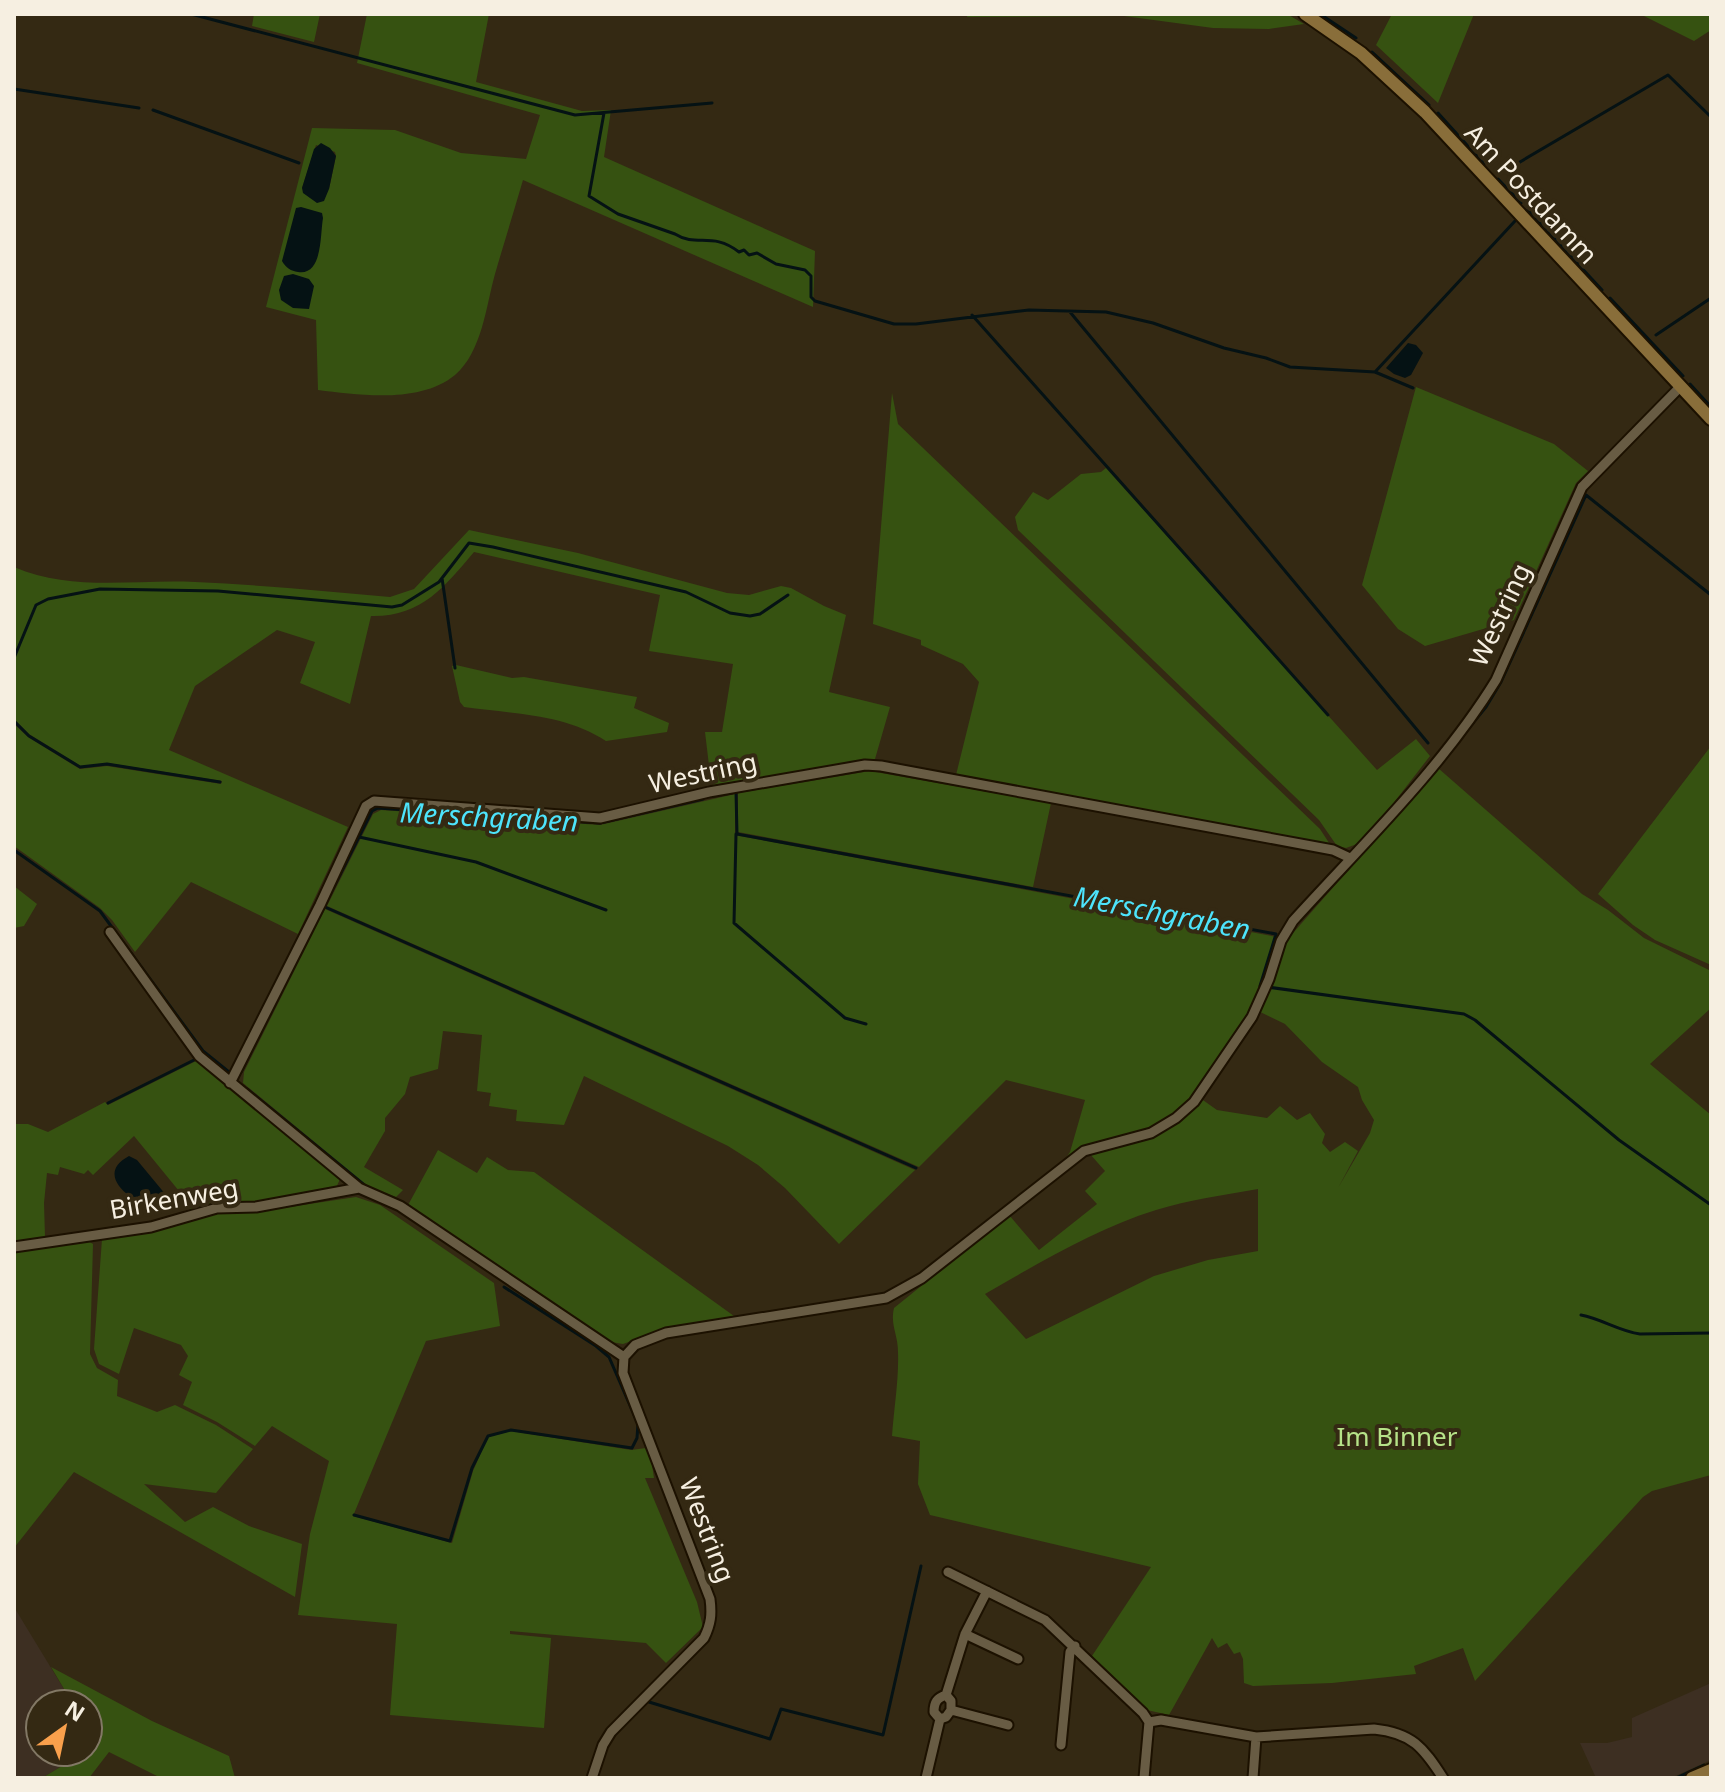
<svg xmlns="http://www.w3.org/2000/svg" width="1725" height="1792" font-family="'Noto Sans',sans-serif">
<style>
.industrial{fill:#3d2f22}
.green{fill:#365211;fill-rule:evenodd}
.water{fill:#051214}
.lines{fill:none;stroke-linecap:round;stroke-linejoin:round}
.stream{stroke:#051214;stroke-width:3}
.street-casing{stroke:#1c1100;stroke-width:13}
.secondary-casing{stroke:#1c1100;stroke-width:16}
.street{stroke:#685c44;stroke-width:9}
.secondary{stroke:#896e3a;stroke-width:12}
.labels{text-anchor:middle;stroke-width:8;stroke-linejoin:round;paint-order:stroke}
.street-label{font-size:26px;fill:#f6efe1;stroke:#342913}
.park-label{font-size:26px;fill:#b6e388;stroke:#342913}
.water-label{font-size:28px;font-style:italic;fill:#4de4fc;stroke:#342913}
</style>
<rect width="100%" height="100%" fill="#342913"/>
<path class="industrial" d="M14,1607L73,1704H40V1752H71L62,1766L42,1778H14Z
M1711,1683V1760L1671,1778H1596L1580,1743H1607L1632,1737V1718Z"/>
<path class="green" d="M254,14H320L314,42L252,26Z
M367,14H489L476,82L582,111L611,110L604,157L815,251L813,307L523,180C514,211 504,243 495,274C486,306 482,352 455,375C420,404 359,395 318,390L316,320L266,307L312,128L395,130L461,153L526,159L540,115L357,63ZM316,145L335,152L336,156L329,189L302,188Z
M968,14H1287L1304,24L1269,29L1213,28L1124,16L967,17Z
M1392,14H1474L1438,103L1376,45Z
M1640,14H1711V30L1694,41Z
M1416,387L1554,444L1588,471L1576,483L1514,620L1425,646L1398,629L1362,585Z
M892,393L898,424L1320,829L1331,846L956,775L979,682L963,664L921,645V640L873,624Z
M1106,468L1377,770L1416,739L1430,756L1392,805L1357,844L1346,848L1337,846L1319,820L1018,530L1015,517L1033,492L1048,500L1081,474L1101,472Z
M469,530L578,553L727,593L749,595L781,586L791,588L824,606L846,615L829,692L890,707L875,759L714,785L711,782L705,732H722L733,664L649,651L660,595L474,552C444,587 422,617 371,616L350,704L300,683L315,642L277,630L195,686L169,750L348,827L298,934L191,882L135,952L112,920L100,908L14,846V724L28,737L80,769L107,766L221,784L222,781L107,763L82,767L29,734L14,719V567C72,592 134,579 195,582C260,585 326,591 390,597L414,589Z
M456,665L512,678L524,677L637,697L634,708L669,723L667,732L606,741C564,713 512,714 464,707L460,702L452,666Z
M1711,746V965L1655,940L1633,925L1598,894Z
M1438,768L1582,894L1608,910L1644,938L1711,971V1008L1650,1064L1711,1115V1475L1652,1491L1643,1497L1475,1681L1463,1648L1414,1666L1416,1674L1332,1683L1253,1686L1244,1683L1243,1659L1240,1652L1234,1654L1227,1643L1218,1648L1212,1638L1169,1715L1147,1710L1092,1656L1151,1567L930,1515L918,1484L920,1441L892,1436C894,1408 899,1379 898,1352C898,1334 890,1325 894,1308L1009,1215L1039,1250L1097,1204L1085,1191L1105,1171L1090,1154L1151,1136L1200,1098L1217,1110L1267,1118L1280,1106L1297,1120L1310,1113L1325,1134L1322,1143L1330,1152L1345,1142L1358,1151L1338,1188L1370,1133L1374,1120L1362,1100L1358,1087L1322,1062L1285,1024L1252,1008C1232,1047 1188,1114 1147,1131C1119,1142 1091,1146 1064,1161L1070,1152L1085,1100L1006,1080L919,1167L327,906L373,814L381,810L600,825L735,794V835L1277,937V939L1286,941ZM1258,1189V1251L1208,1260L1154,1276L1026,1339L985,1294C1039,1263 1095,1229 1156,1210C1189,1200 1223,1195 1258,1189Z
M870,771L1051,803L1033,887L738,832V793Z
M14,886L37,904L24,926L14,928Z
M325,909L915,1170L839,1244L785,1188L758,1165L728,1146L584,1076L564,1125L516,1121L517,1110L489,1106L491,1093L477,1091L482,1035L443,1031L438,1069L410,1077L405,1094L385,1118V1131L364,1167L403,1190L396,1197L369,1187L243,1083L244,1072Z
M198,1060L340,1179L336,1188L255,1203L216,1205L191,1211L179,1191L134,1136L93,1175L88,1170L84,1174L60,1167L58,1175L47,1173L44,1203L45,1237L14,1241V1124H28L48,1132L105,1102L108,1105Z
M438,1150L477,1173L487,1157L508,1170L534,1172L734,1316L664,1329L623,1344L611,1342L407,1207Z
M356,1197L380,1205L494,1283L500,1326L426,1341L353,1516L452,1543L473,1471L488,1437L511,1431L631,1450L646,1448L652,1465L654,1478H645L697,1602L703,1627L666,1663L646,1643L510,1631V1634L551,1638L544,1728L390,1715L397,1624L298,1615L310,1534L329,1461L272,1426L255,1446L217,1422L183,1405L192,1382L179,1375L188,1356L181,1345L134,1328L119,1374L99,1364L94,1349L102,1239L149,1231L219,1212H256Z
M88,1241L93,1244L90,1354L97,1368L118,1380L117,1396L157,1412L175,1405L216,1425L253,1449L216,1493L144,1484L185,1522L213,1507L249,1526L302,1544L295,1597L74,1472L14,1548V1251Z
M51,1667L152,1721L229,1756L235,1778H161L109,1752L89,1778H42L62,1766L71,1752H88V1704H73Z"/>
<path class="water" d="M321,143L330,148L336,156L329,189L324,201L317,203L303,193L302,188L314,149Z
M301,207L322,213L323,218C320,234 323,276 298,272C291,271 286,268 282,261L296,208Z
M293,274L309,279L314,286L309,309L293,308L281,300L279,290L284,276Z
M1408,343L1416,345L1423,353L1411,375L1405,378L1394,374L1386,368Z
M129,1156L137,1160L166,1195L163,1207L157,1210C135,1204 92,1176 129,1156Z"/>
<g class="lines">
<path class="stream" d="M191,14L575,115L712,103
M1320,14L1356,38
M1372,52L1429,105
M14,89L139,108
M153,110L299,163
M604,113L589,196L618,214L675,234C697,248 712,231 739,252L744,250L749,255L757,253L776,264L805,270L811,276V297L815,301L894,324H916L1029,310L1106,312L1153,323L1224,348L1266,358L1290,367L1375,372L1413,388
M1438,113L1484,164
M1508,169L1668,75L1711,117
M1498,179L1521,203
M1528,210L1602,290
M1610,298L1683,376
M1070,312L1428,743
M972,315L1328,715
M1656,335L1711,298
M1375,372L1515,221
M1690,384L1711,407
M442,578L455,668
M14,658L36,605L48,599L100,589L218,591L392,607L402,605L439,582L469,543L493,547L686,592L730,613L750,616L760,614L788,595
M14,721L29,736L80,767L107,764L220,782
M1463,735L1486,707L1501,682L1586,495L1711,595
M714,796L736,792L737,834L1276,934L1260,986L1464,1014L1475,1020L1619,1140L1711,1205
M736,834L734,923L845,1018L866,1024
M359,837L476,862L606,910
M14,850L100,911L203,1051L229,1072
M325,907L916,1168
M241,1072L372,811L378,808L600,823L703,799
M247,1089L368,1188
M108,1103L196,1059
M1581,1315C1602,1319 1619,1331 1640,1334L1711,1333
M354,1515L450,1541L472,1468L488,1436L511,1430L632,1448L637,1438L638,1424L609,1357L596,1346L504,1287
M649,1702L770,1739L781,1709L883,1735L921,1566
M1676,1778L1704,1765"/>
<defs>
<path id="street" d="M110,932L199,1056L359,1188L400,1206L624,1357
M230,1083L320,905L366,806L374,801L600,818L709,792L865,765L881,766L1333,850L1350,858
M14,1247L151,1227L217,1208L256,1207L359,1188
M948,1572L1045,1620L1143,1713L1149,1722
M965,1634L1018,1659
M951,1710L1008,1725
M940,1719L934,1712C934,1702 937,1698 946,1695
M1149,1722L1161,1720L1256,1737L1374,1729C1412,1733 1423,1747 1443,1778
M1061,1745L1070,1652L1075,1646
M592,1778L603,1745L611,1732L704,1638C711,1624 712,1614 710,1599L623,1373L624,1357L635,1345L666,1333L886,1298L922,1278L1084,1151L1151,1133L1176,1118L1194,1102L1252,1017L1269,979L1281,941L1293,921C1362,845 1442,768 1496,680L1582,487L1681,386
M926,1778L940,1719L946,1717L951,1710V1701L946,1695L965,1634L987,1591
M1144,1778L1149,1722
M1253,1778L1256,1737"/>
<path id="secondary" d="M1305,14L1361,53L1425,112L1711,419
M1692,1778L1711,1770"/>
</defs>
<use href="#street" class="street-casing"/>
<use href="#secondary" class="secondary-casing"/>
<use href="#street" class="street"/>
<use href="#secondary" class="secondary"/>
</g>
<g class="labels">
<g class="street-label">
<text transform="translate(1531 194) rotate(47)" y="9">Am Postdamm</text>
<text transform="translate(1500 615) rotate(-65)" y="9">Westring</text>
<text transform="translate(703 773) rotate(-12)" y="9">Westring</text>
<text transform="translate(174 1199) rotate(-10)" y="9">Birkenweg</text>
<text transform="translate(707 1530) rotate(69)" y="9">Westring</text>
</g>
<g class="park-label">
<text x="1397" y="1446">Im Binner</text>
</g>
<g class="water-label">
<text transform="translate(489 817) rotate(3)" y="10">Merschgraben</text>
<text transform="translate(1162 913) rotate(11)" y="10">Merschgraben</text>
</g>
</g>
<rect width="1725" height="1792" fill="none" stroke="#f6efe1" stroke-width="32"/>
<g transform="translate(64 1728) rotate(33)"><circle r="38" fill="#342913" stroke="#827865" stroke-width="2"/>
<path d="M0-6L14 30L0 20L-14 30Z" fill="#f9a04c"/>
<text y="-12" font-size="22" font-weight="bold" text-anchor="middle" fill="#f6efe1">N</text>
</g>
</svg>
